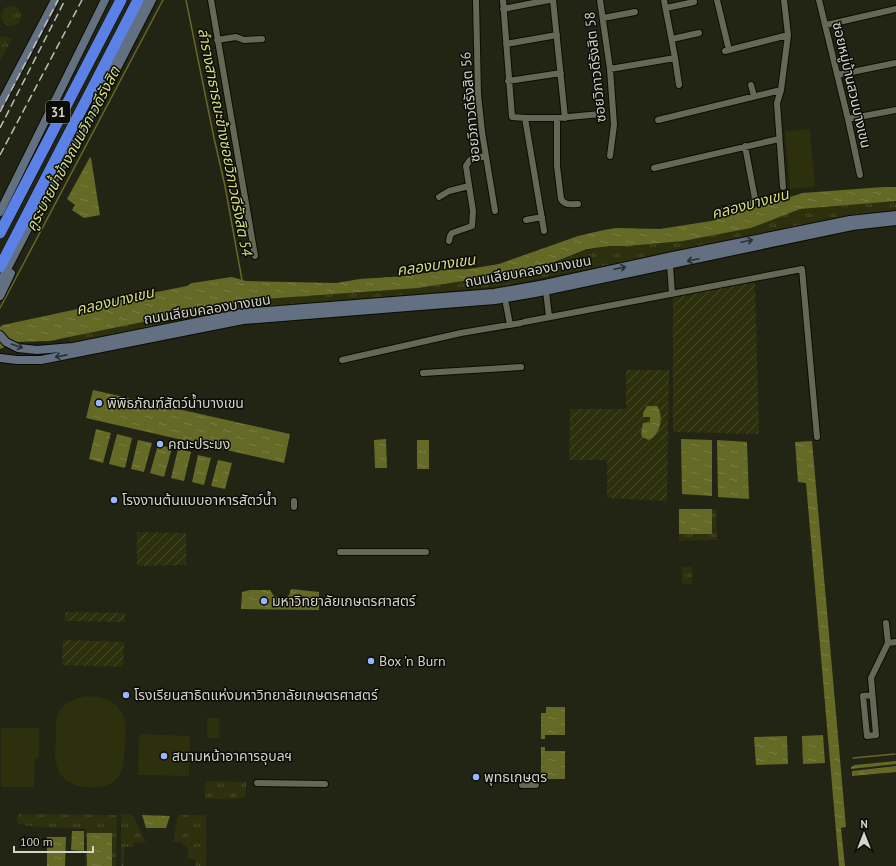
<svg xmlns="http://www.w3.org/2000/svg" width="896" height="866" font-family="'PT Sans','Noto Sans Thai',sans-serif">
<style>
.grass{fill:url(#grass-tufts)}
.garden{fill:url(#garden-furrows)}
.pitch{fill:#2d300c}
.water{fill:url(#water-ripples)}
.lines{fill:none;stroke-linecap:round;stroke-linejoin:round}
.stream{stroke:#646926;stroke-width:1.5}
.street-casing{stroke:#0c0d02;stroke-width:8}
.secondary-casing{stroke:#0c0d02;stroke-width:10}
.highway-casing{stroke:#0c0d02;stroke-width:12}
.street{stroke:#666856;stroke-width:6}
.secondary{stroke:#637082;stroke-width:8}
.highway{stroke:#5b81e7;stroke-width:11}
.rail{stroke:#bebfb4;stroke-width:1.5;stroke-dasharray:8 4;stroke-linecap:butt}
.oneway{stroke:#2a2f31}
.poi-dot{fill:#98b6fd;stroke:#0b0c06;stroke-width:1.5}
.labels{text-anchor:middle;stroke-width:3;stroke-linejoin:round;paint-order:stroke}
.shield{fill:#0b0c06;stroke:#96978e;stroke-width:1}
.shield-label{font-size:13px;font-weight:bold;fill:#d2d3c9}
.street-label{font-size:14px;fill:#d2d3c9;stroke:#0b0c06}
.poi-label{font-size:14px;fill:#d2d3c9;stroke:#0b0c06;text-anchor:start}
.water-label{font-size:15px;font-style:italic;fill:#d6df80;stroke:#0b0c06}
</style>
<defs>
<pattern id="grass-tufts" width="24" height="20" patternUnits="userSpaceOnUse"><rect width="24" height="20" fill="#2d300c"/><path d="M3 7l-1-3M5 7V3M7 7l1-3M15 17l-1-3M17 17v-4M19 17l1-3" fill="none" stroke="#4b4d2e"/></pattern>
<pattern id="garden-furrows" width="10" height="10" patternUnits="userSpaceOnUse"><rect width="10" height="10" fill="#2d300c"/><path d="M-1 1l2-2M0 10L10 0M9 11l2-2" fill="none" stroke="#4b4d2e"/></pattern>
<pattern id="water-ripples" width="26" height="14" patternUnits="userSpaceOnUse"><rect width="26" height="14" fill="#646926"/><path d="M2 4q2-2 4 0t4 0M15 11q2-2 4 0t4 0" fill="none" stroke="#797e44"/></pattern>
</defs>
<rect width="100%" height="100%" fill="#222414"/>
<path class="grass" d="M1 16a10 10 0 1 1 20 0a10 10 0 1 1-20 0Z
M0,36L8,37L12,39L1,59H0Z
M896,201V212L850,217L497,287L282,306L71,345L69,337L251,300L418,288L476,279H496L524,274L587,250L610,246H627L683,241L751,228L800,209Z
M712,509H716L717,540L679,541V534H712Z
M682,567H692V584H682Z
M205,781L246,782V796L238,799H205Z
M19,814L117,815L116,866H85L86,829L37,827L18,824L17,819Z
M121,814H132L146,842L134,843V847H125L124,851V866H121Z
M178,815H206V866H195V859H188V849L181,842H173Z"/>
<path class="garden" d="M755,279L759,434L673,432V294Z
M626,370H669L667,501L607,498V460H569L570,409H626Z
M137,532L186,533V565L137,566Z
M65,612L125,613V622L65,621Z
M63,640L124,642L123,667L62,665Z"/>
<path class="pitch" d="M810,129L815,187L790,189L785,131Z
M87,696C99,697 114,699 121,711C127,720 125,730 125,741C124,761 125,785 98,787C80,789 60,784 56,763C54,756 56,747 56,739C56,729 54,718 60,710C66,701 77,698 87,696Z
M207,718H219V738H207Z
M1,728H39V758H35L34,787H1Z
M139,734L190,736L189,776L138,775Z"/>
<path class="water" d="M90,157L91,158L100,215L84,218L72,210L75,205L67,199Z
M884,187H896V201L800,209L751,228L683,241L627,246H610L587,249L524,274L496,279H476L418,288L251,300L69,337L50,341L16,342L0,349V327L3,325L73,310L91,305L187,286L192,283L232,277L246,281L336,283L360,279L406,276L443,270L469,269L499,264L578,236L604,230L616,228L660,229L711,221L803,193Z
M93,390L290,434L284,463L86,418Z
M647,406H657C664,416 661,434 649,440L642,437L641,433L643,423L650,422V417H643V413Z
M96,429L111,433L103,463L89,459Z
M117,434L132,438L125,468L109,464Z
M386,439L387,468H375L374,440Z
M681,439L712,440V496L682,494Z
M138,440L152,443L144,472L131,469Z
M417,440H429V469H417Z
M717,440L747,442L749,499L718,497Z
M812,441L846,827L841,828L845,866H839L806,483L798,482L795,442Z
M158,445L172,448L164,477L150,473Z
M178,449L191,452L184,481L171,478Z
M198,455L211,458L204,485L192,482Z
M218,460L232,463L225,489L211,486Z
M679,509H712V534H679Z
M291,589L319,592V610L241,609L242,592L250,590H270L274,596L282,600L289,595Z
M546,707H565V735H545V739H541V713H546Z
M823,735L825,763L803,764L802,736Z
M787,736L788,764L756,765L754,737Z
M541,747H545V751H565V779H547L546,773H541Z
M896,761V764L851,769V767L855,765Z
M896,766V772L852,776V771Z
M142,815L170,816L166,828H146Z
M72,831H84V851L71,850Z
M87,833H112V866H87Z
M47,837H66L65,866H47Z"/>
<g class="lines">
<path class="stream" d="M186,0L214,138L225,186L242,280
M0,308L163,0
M853,758L895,754"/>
<defs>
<path id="street" d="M211,0L255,256
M476,0L478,94L482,132L495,211
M503,0L512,117L525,118H557L601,114
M553,0L565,118
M600,0L610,69L614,125L610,156
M664,0L675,58L679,85
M717,0L728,46
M819,0L848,119L860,175
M666,8L694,2
M503,9L549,0
M603,18L635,12
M826,25L896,9
M672,39L699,33
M217,40L236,37L244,40L262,39
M506,44L557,35
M725,51L788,35
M610,69L675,58
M837,75L896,63
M508,81L561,73
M751,85L754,96
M525,118L544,231
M557,118V166L561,199C565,206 572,204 578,204
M848,119L896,110
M658,120L781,90
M654,168L779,139
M783,187L777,103L781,90L788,35L784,0
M439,197L449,191L469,186
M723,210L753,202L755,199L745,146
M526,220L542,217
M449,241L450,236L452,233L472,226L473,211L466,166L470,160L485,156
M670,265L672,294
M546,291L549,317
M506,304L510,325
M524,322L802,269L817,437
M342,360L461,333L521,323
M423,373L521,367
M294,501V507
M340,552H426
M886,623L888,643L896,642
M872,695L863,696L867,736L876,735L871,678L888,643
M257,783L325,784
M522,785H536"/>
<path id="secondary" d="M100,88L108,69L145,0
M0,105L55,0
M0,212L105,0
M0,283L36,213L115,72L152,0
M0,296L11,273
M0,335L6,342L18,348L37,350L73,347L242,313L494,293L545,284L668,257L850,220L896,215
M0,358L17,360H41L243,320L495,300L535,293L852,226L896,221"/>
<path id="highway" d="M0,233L121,0
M0,267L138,0"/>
</defs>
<use href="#street" class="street-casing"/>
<use href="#secondary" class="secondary-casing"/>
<use href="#highway" class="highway-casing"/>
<use href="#street" class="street"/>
<use href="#secondary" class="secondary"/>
<use href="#highway" class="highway"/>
<path class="rail" d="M0,112L58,0
M0,128L65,0
M0,155L82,0"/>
</g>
<defs><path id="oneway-shaft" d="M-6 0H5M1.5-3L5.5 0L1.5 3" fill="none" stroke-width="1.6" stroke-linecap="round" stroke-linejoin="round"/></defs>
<g class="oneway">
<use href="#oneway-shaft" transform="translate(747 241) rotate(-12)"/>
<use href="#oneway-shaft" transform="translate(693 260) rotate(168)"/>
<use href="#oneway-shaft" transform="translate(620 268) rotate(-12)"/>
<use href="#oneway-shaft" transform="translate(17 346) rotate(19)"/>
<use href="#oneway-shaft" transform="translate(61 356) rotate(169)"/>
</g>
<g class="poi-dot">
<circle cx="99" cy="403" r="4"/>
<circle cx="160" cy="444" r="4"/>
<circle cx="114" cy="500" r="4"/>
<circle cx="264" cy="601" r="4"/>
<circle cx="371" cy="661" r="4"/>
<circle cx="126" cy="695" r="4"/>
<circle cx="164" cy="756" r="4"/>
<circle cx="476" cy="777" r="4"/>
</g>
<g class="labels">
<rect class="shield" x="46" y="101" width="24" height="22" rx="3"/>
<g class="shield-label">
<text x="58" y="117">31</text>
</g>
<g class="street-label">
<text transform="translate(595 67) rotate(-96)" y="5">ซอยวิภาวดีรังสิต 58</text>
<text transform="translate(852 85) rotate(77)" y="5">ซอยหมู่บ้านสวนบางเขน</text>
<text transform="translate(470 107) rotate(-95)" y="5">ซอยวิภาวดีรังสิต 56</text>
<text transform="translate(528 271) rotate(-10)" y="5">ถนนเลียบคลองบางเขน</text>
<text transform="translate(207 309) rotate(-9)" y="5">ถนนเลียบคลองบางเขน</text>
</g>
<g class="poi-label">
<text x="107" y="408">พิพิธภัณฑ์สัตว์น้ำบางเขน</text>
<text x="168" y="449">คณะประมง</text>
<text x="122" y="505">โรงงานต้นแบบอาหารสัตว์น้ำ</text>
<text x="272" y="606">มหาวิทยาลัยเกษตรศาสตร์</text>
<text x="379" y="666">Box 'n Burn</text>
<text x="134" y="700">โรงเรียนสาธิตแห่งมหาวิทยาลัยเกษตรศาสตร์</text>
<text x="172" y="761">สนามหน้าอาคารอุบลฯ</text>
<text x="484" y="782">พุทธเกษตร</text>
</g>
<g class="water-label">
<text transform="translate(225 142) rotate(79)" y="5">ลำรางสาธารณะข้างซอยวิภาวดีรังสิต 54</text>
<text transform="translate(73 149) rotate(-62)" y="5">คูระบายน้ำข้างถนนวิภาวดีรังสิต</text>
<text transform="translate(750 204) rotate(-15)" y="5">คลองบางเขน</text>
<text transform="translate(436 265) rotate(-8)" y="5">คลองบางเขน</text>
<text transform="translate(115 301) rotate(-13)" y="5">คลองบางเขน</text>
</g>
</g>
<g transform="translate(864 834)" stroke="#0b0c06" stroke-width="3" paint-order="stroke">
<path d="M0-3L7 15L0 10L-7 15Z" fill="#d2d3c9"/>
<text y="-6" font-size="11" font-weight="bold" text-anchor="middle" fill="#d2d3c9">N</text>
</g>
<path d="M14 846v6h79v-6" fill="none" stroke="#d2d3c9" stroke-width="2"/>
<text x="20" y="846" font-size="12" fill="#d2d3c9" stroke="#0b0c06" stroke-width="3" paint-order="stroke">100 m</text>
</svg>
